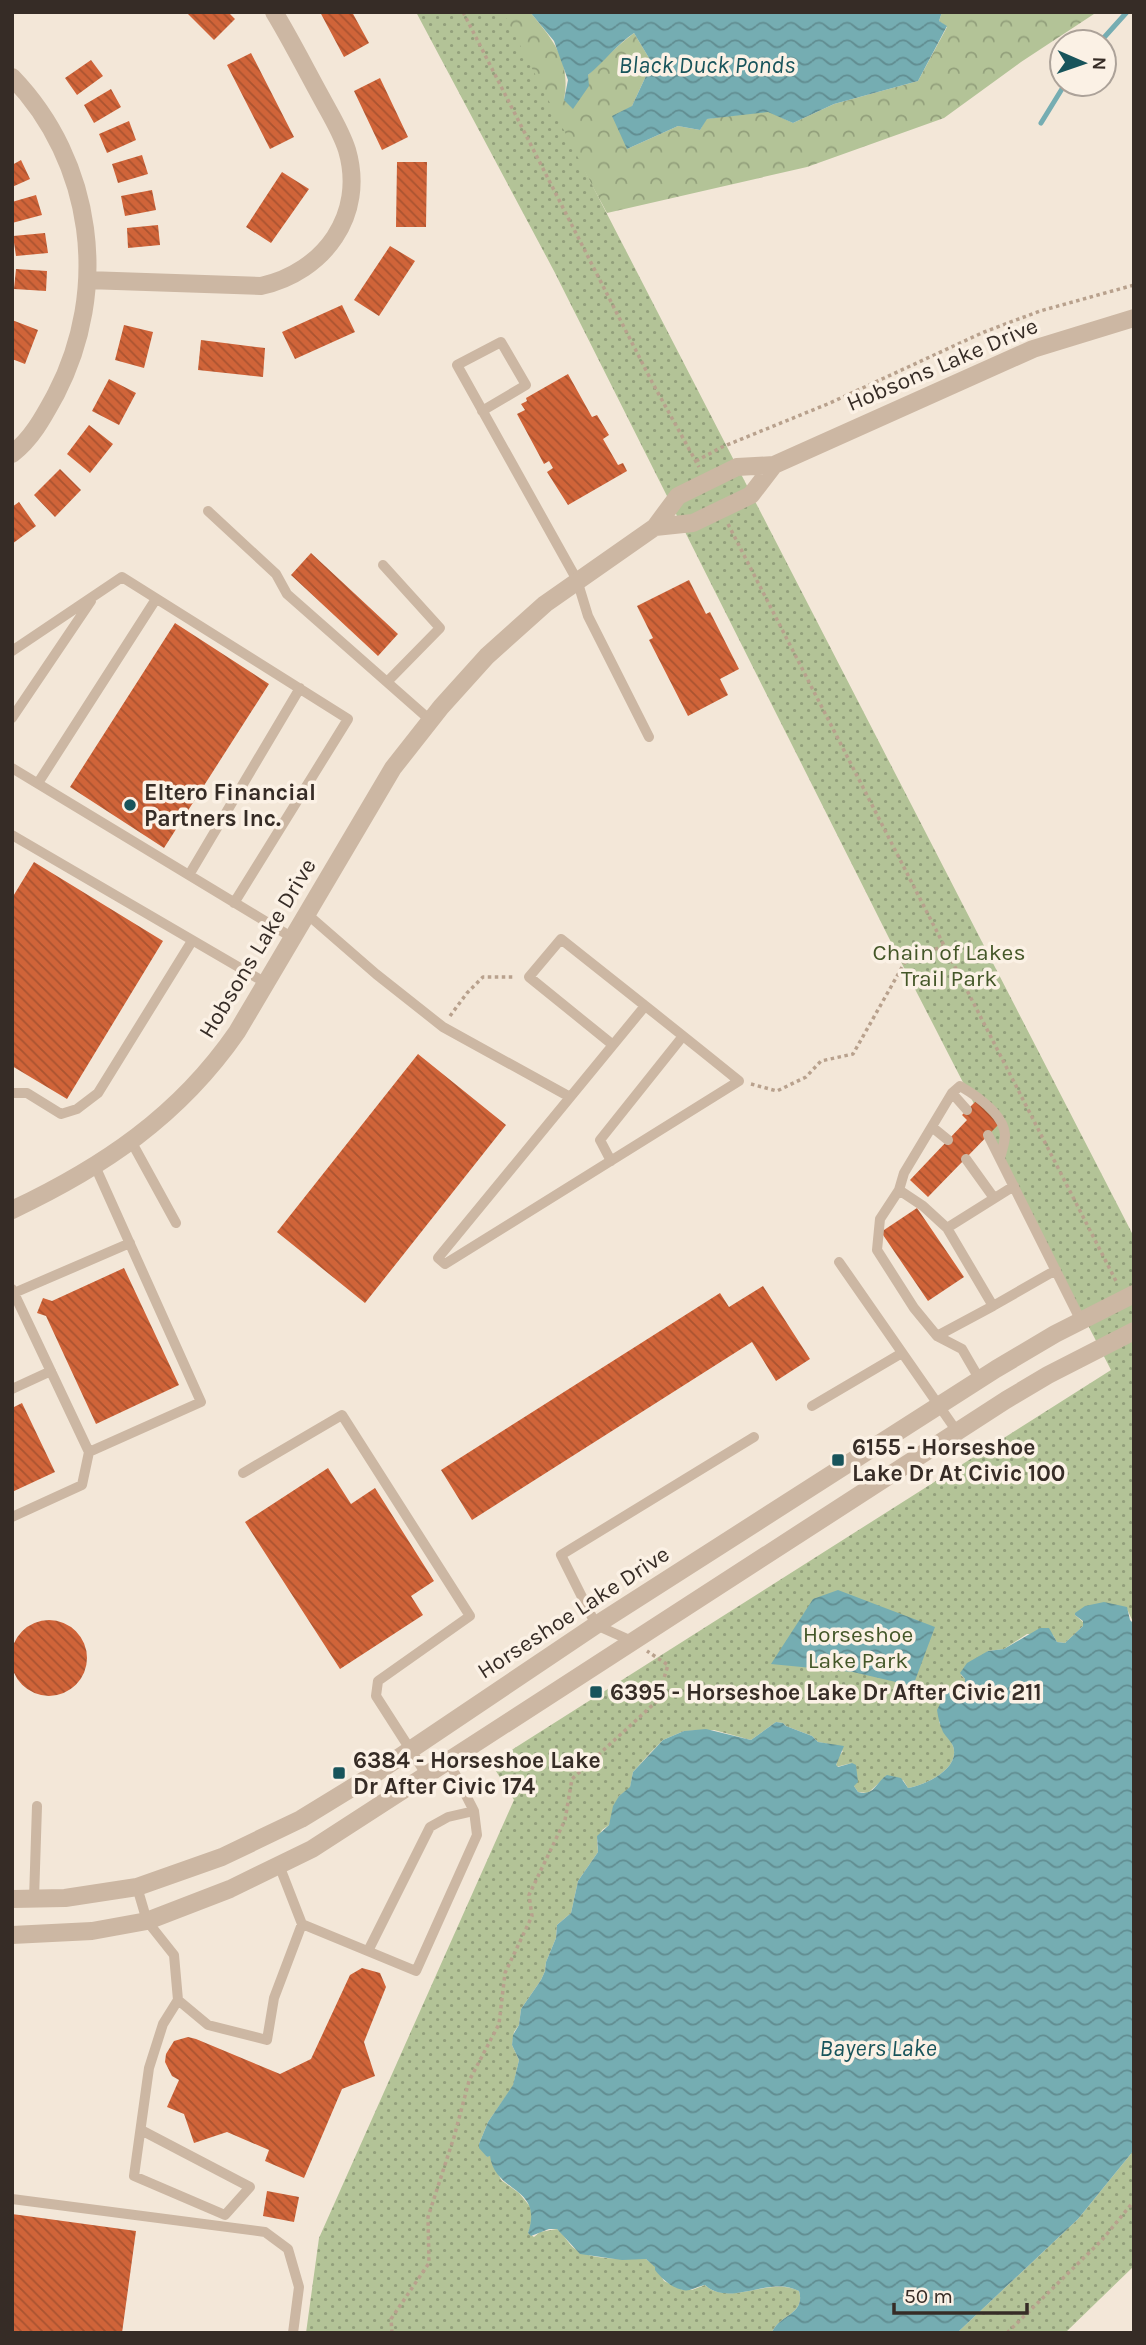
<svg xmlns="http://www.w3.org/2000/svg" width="1146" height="2345" font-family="Karla,sans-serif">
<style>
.forest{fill:url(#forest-crowns)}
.park{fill:url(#park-dots)}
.water{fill:url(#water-waves)}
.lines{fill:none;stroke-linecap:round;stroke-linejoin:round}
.stream{stroke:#75adb2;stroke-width:5}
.building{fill:url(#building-back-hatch)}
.path{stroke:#b8a18d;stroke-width:3.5;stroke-dasharray:3.5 3.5;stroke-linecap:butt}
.service{stroke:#ccb7a3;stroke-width:10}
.minor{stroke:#ccb7a3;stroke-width:18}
.tertiary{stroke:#ccb7a3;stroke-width:18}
.poi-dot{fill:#18545b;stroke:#fbf1e5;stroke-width:2.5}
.labels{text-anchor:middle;stroke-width:7;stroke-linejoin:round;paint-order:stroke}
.street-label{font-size:23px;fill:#362c26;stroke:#fbf1e5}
.poi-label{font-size:23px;font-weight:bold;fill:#362c26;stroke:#fbf1e5;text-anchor:start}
.park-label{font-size:23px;fill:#445728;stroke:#fbf1e5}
.water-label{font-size:24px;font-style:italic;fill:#18545b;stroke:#fbf1e5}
</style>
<defs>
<pattern id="forest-crowns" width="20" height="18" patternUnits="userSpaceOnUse" patternTransform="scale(1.75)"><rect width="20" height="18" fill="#b3c397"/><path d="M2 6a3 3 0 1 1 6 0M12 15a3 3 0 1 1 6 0" fill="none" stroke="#929f7b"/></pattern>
<pattern id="park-dots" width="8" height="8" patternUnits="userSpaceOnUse" patternTransform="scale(1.75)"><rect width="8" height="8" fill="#b3c397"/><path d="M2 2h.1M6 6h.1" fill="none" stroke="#929f7b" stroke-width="1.8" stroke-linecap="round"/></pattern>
<pattern id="water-waves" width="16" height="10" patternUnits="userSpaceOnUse" patternTransform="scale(1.75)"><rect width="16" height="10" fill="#75adb2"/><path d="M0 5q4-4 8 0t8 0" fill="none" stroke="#618d91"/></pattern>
<pattern id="building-back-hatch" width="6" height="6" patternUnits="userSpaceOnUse" patternTransform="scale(1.75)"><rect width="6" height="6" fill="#d06439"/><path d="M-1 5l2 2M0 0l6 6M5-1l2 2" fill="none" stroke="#aa5330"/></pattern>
</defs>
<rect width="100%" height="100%" fill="#f3e7d8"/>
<path class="forest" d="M498,12H530C554,41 571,61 564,100C585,78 610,51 634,33L652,63L632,106L627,149L678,126L700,130L706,119L768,111L793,123L834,104L918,81L947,27L939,21L942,12H1097L1021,62L944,118L807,167L607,213Z"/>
<path class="park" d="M416,12H503L1134,1237V1624L1127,1609L1075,1615L1083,1622V1626L1065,1643L1057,1642L1053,1635L1027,1634L1004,1649L988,1651L961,1675L965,1679V1683L945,1694L939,1722C943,1730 950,1738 953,1746C961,1769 925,1785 908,1788L903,1780L880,1782L868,1793L858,1792L854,1786L852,1763L836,1767L837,1759L843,1751L829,1744L818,1742L812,1736L786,1726L783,1723L776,1722L751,1740L714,1730L684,1731L663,1740L650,1753L633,1772L630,1788L619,1796L609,1825L602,1830L597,1840L598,1852L578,1881L571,1913L557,1925L556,1938L546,1962L545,1971L541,1980L521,2009L519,2025L514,2032L512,2045L519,2060L513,2086L488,2122L479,2144L487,2157L490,2155L501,2180L519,2193L532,2209V2223L528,2233L534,2237L540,2232L557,2229C564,2234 568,2244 575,2249C592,2261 625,2258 646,2259L656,2267L664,2281L683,2290H692L705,2285C728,2307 771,2276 799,2291C806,2315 778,2315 772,2333H306L319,2238L514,1800L491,1763L1111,1370L899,958L554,271Z
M1134,2150V2266L1065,2333H957L1078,2219Z"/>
<path class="water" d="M530,12H942L939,21L947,26L918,81L834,104L793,123L768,112L707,119L700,130L678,126L627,149L612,116L632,106L652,63L634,33C617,44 604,62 588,75L589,86L573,109L564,100L568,80L554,41Z
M838,1590L935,1627L913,1686L853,1672L771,1664L813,1599Z
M1104,1602L1127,1607L1130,1620L1134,1624V2150L1078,2219L957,2333H772C778,2315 806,2315 799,2291C769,2275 730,2308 705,2285C698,2286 690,2292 683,2290C672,2288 662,2279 655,2270V2267L646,2259L622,2260L580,2254L557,2229H549L531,2236L528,2233C544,2186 495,2194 490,2156L487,2157L479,2148V2144L488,2122L513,2085L519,2060L512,2045L513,2035L519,2025L521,2009L541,1980L545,1971L546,1962L556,1938L557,1925L571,1913L578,1881L598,1852L597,1836L609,1825L613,1806L619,1796L630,1787L633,1772L663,1740L684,1731L706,1729L751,1740L776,1722L783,1723L786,1726L812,1736L818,1742L844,1746L836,1765L838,1767L852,1763L856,1765L858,1782L854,1786L858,1792C874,1797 876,1782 887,1775L901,1778L908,1788C925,1785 961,1769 953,1746C951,1741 946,1737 943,1732C940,1725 938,1718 937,1710L945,1694L965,1683V1679L960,1673L967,1663L988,1651L1004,1649L1040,1628H1049L1057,1642L1065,1643L1083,1626V1621L1075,1615V1613L1085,1606Z"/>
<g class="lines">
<path class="stream" d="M1100,42L1127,12
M1041,123L1065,84"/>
</g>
<path class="building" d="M186,12H228L235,19L214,40Z
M320,12H352L369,43L344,57Z
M251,53L294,137L270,149L227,65Z
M91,60L103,76L77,95L65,78Z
M380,78L408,137L382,150L354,91Z
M111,89L121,107L94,123L84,105Z
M129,121L136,140L107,153L99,134Z
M142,155L148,174L118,183L112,164Z
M21,160L30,179L12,187V165Z
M397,162H427L426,227H396Z
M282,172L309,189L271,243L246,227Z
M152,190L156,210L125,216L121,196Z
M36,195L42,215L12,223V202Z
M158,225L160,245L128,248L127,228Z
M45,233L48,253L16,256L13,236Z
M390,246L415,261L379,316L354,300Z
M16,269L47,271L46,291L14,289Z
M342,305L355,332L295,359L282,332Z
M12,320L38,330L25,364L12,359Z
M124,325L153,332L144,368L115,360Z
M201,340L265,348L263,377L198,370Z
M568,374L592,417L597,415L609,435L603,439L618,465L623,463L627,471L568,505L547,472L553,468L549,461L544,464L517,414L525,410L521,404L527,401L526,398Z
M109,379L136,393L119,425L92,411Z
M89,425L113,444L90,473L67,454Z
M60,469L81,490L55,517L34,495Z
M19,502L36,526L12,544V507Z
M311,553L398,634L378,656L291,575Z
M689,580L706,614L710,612L739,669L720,679L728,695L688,716L649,640L653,638L637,606Z
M175,623L269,684L164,848L70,787Z
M34,862L163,941L67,1099L12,1066V898Z
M418,1054L506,1125L365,1303L277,1232Z
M976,1101L999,1124L928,1197L910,1180L967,1120L962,1115Z
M917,1208L964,1277L928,1301L881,1232Z
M124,1268L179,1385L96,1424L46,1316L37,1313L43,1298L52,1301Z
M763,1286L810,1359L776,1381L752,1342L472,1520L441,1470L720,1293L729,1307Z
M22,1403L55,1472L12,1492V1408Z
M328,1468L351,1504L375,1488L434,1581L411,1596L423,1615L340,1669L245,1522Z
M11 1658a38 38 0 1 1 76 0a38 38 0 1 1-76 0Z
M362,1968L380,1973L386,1987L364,2042L375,2076L342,2089L304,2178L265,2161L269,2150L227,2132L194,2143L184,2114L167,2107L179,2080L172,2076L165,2062L166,2054L174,2041L188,2037L196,2039L280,2074L311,2059L350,1975Z
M267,2191L299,2197L294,2222L263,2216Z
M12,2214L136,2231L122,2333H12Z"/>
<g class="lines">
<path class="path" d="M463,12L652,382L699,467
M696,461L722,447L830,403L984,332L1040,311L1134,285
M728,524L1117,1283
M450,1016L467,993L483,977H515
M751,1084L777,1091L806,1077L821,1061L853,1054L905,962L943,946
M392,2333L391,2319L429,2263L428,2217L454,2137L469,2081L499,2024L505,1973L532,1916L529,1895L565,1820L572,1779L657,1701L668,1665L647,1651
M1007,2333L1102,2240L1134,2201"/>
<path class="service" d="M482,411L526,385L501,342L457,365L577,580L588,616L649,737
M208,511L276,574L287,594L430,720
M383,565L440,628L387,682
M12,651L122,577L348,719L234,903
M12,718L91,601
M12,768L293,938
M38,783L156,599
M12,835L266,983
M189,875L300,688
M307,914L376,974L443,1027L570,1097
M613,1045L529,977L561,939C620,986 680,1033 739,1081L445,1264L438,1258L645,1006
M12,1093H27L61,1114L77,1109L98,1093L192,941
M952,1093L967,1110
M932,1127L948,1140
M988,1135L1081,1321
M131,1141L176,1223
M1000,1158C1002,1151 1005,1142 1005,1135C1004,1114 977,1096 960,1086L952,1093L904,1173L899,1190L923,1206L947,1228L1014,1186
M966,1159L994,1198
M611,1161L600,1140L683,1036
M899,1190L880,1219L877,1250L914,1308L937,1336L993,1306
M947,1228L993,1306L1056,1270
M839,1262L958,1433
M12,1289L89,1452L201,1402L95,1166
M14,1293L130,1243
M937,1336L962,1349L980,1380
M12,1389L51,1371
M812,1406L902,1353
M243,1473L342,1415L470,1616L378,1681L376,1696L426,1774
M12,1517L82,1485L89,1452
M634,1642L596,1625L561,1555L754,1437
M137,1887L147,1921L174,1955L178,2000L163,2024L149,2068L134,2176L225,2215L250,2187L141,2130
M34,1899L37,1806
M302,1924L416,1971L477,1835L474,1811L448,1760
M368,1951L430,1827L448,1817L474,1811
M178,2000L208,2025L267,2040L274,1998L302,1924L279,1865
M12,2199L265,2232L288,2249L299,2287L293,2333"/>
<path class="minor" d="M12,77C94,162 110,290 56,394C44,416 32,439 12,454
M87,280L261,286C324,272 366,215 347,150C341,131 330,114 321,97C305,68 291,40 274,12
M12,1899L65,1898L137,1887L222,1857L301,1819L376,1773L596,1625L996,1369L1055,1334L1134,1294
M12,1935L92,1931L147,1921L230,1889L312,1849L1006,1400L1048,1375L1134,1331"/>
<path class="tertiary" d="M655,527L693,523L751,495L774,465
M12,1210C103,1167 179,1116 237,1032L393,768L441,707L487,656L545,604L655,527L678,496L737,467L774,465L1033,349L1134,318"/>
</g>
<g class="poi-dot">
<circle cx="130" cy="805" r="7"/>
<rect x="831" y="1453" width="14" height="14" rx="3.5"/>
<rect x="589" y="1685" width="14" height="14" rx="3.5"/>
<rect x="332" y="1766" width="14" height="14" rx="3.5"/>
</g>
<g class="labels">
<g class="street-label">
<text transform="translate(942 364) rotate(-23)" y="8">Hobsons Lake Drive</text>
<text transform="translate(257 948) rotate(-59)" y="8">Hobsons Lake Drive</text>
<text transform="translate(573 1612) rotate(-33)" y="8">Horseshoe Lake Drive</text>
</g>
<g class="poi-label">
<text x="144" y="800">Eltero Financial<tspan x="144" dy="26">Partners Inc.</tspan></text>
<text x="852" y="1455">6155 - Horseshoe<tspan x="852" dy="26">Lake Dr At Civic 100</tspan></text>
<text x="610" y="1700">6395 - Horseshoe Lake Dr After Civic 211</text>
<text x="353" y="1768">6384 - Horseshoe Lake<tspan x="353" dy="26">Dr After Civic 174</tspan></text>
</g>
<g class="park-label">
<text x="949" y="960">Chain of Lakes<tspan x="949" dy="26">Trail Park</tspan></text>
<text x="858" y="1642">Horseshoe<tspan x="858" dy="26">Lake Park</tspan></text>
</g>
<g class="water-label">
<text x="707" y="73">Black Duck Ponds</text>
<text x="878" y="2056">Bayers Lake</text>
</g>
</g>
<rect width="1146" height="2345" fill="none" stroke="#362c26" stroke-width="28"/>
<g transform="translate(1083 63) rotate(92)"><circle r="33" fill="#fbf1e5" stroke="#aca299" stroke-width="2"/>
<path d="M0-5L12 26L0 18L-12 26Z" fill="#18545b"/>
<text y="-10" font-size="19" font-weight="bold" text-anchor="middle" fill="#362c26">N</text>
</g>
<path d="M894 2303v10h133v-10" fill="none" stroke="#362c26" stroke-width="3.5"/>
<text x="904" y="2303" font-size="21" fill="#362c26" stroke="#fbf1e5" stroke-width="5" paint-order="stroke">50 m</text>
</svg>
